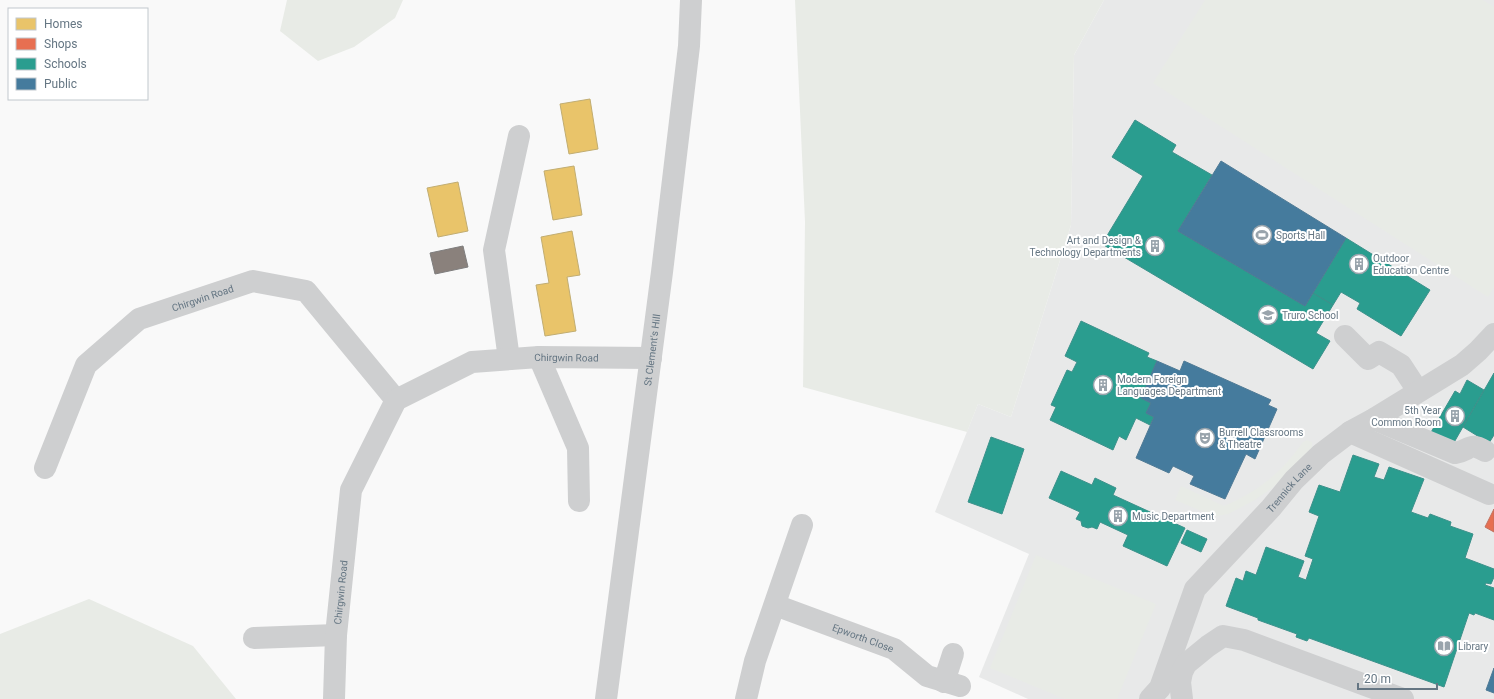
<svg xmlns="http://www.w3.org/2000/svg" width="1494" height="699" font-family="Roboto,sans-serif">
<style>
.built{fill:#e8e9e9}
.green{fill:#e8ebe6}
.homes{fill:#e9c46a;stroke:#c1ad72}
.shops{fill:#e76f51;stroke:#c07160}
.schools{fill:#2a9d8f;stroke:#3c918b}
.public{fill:#457b9d;stroke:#4f7a95}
.industry{fill:#8a817c;stroke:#7f7e7e}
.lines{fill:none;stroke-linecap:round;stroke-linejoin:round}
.minor{stroke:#cecfd0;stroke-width:22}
.labels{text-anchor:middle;stroke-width:4;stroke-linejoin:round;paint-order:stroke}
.poi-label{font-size:10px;fill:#657683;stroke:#fff;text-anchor:start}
.street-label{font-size:10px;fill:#657683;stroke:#fff}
</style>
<rect width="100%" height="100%" fill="#f9f9f9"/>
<path class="built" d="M1104,0H1494V699H1028L979,677L1029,554L935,512L978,404L1011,417L1071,225L1074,55Z"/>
<path class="green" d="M287,0H403L395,18L354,47L318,61L280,31Z
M795,0H1104L1074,55L1071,225L1011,417L978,404L967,432L803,387L805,222Z
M1205,0H1483L1494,7V287L1488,297L1153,83Z
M1307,440L1312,442V447L1281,481L1268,491L1253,501L1228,514L1217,516L1209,514L1175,500L1181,486L1224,506C1259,491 1282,472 1303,442Z
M1036,555L1156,604L1117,699H1065L990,668Z
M89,599L193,646L236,699H0V634Z"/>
<path class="homes" d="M590,99L598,149L569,154L560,104Z
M574,166L582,215L553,220L544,171Z
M458,182L468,231L438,237L427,188Z
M572,231L580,275L567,277L576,331L545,336L536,285L549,283L541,237Z"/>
<path class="shops" d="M1494,509V532L1485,527Z"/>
<path class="schools" d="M1135,120L1176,145L1172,152L1212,175L1178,231L1305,306L1313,293L1333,305L1316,333L1330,341L1313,369L1102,244L1143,176L1112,157Z
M1346,238L1430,290L1401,336L1357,309L1360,303L1341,292L1333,305L1313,293Z
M1081,321L1149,353L1147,357L1157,361L1141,398L1151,403L1146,413L1154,417L1150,425L1136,418L1126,440L1119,436L1113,450L1050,420L1056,407L1051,405L1067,370L1072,372L1077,362L1065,356Z
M1494,373V435L1489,443L1463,427Z
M1467,380L1484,390L1452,446L1430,434L1455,391L1460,394Z
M991,437L1024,449L1002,514L968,502Z
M1353,455L1379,464L1374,477L1384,480L1389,467L1424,479L1411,512L1428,518L1430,514L1451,522L1450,526L1473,534L1465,558L1494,569V577L1491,584L1486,583L1485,585L1494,588V620L1475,613L1474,615L1469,613L1444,687L1309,638L1307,641L1296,637L1297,634L1258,620V618L1226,606L1236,578L1243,581L1246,571L1256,575L1266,547L1304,561L1298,577L1306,580L1313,559L1305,556L1319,516L1309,512L1319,485L1340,492Z
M1061,471L1092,485L1095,478L1116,488L1113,495L1185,528L1167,566L1123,546L1128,535L1100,522L1097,529L1092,527L1088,528L1082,526L1081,521L1076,519L1080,512L1049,498Z
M1187,530L1207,539L1201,552L1181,543Z"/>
<path class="public" d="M1221,161L1346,238L1305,306L1178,231Z
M1157,361L1180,371L1184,361L1271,400L1268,405L1277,409L1255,459L1246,454L1225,499L1190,484L1194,476L1173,466L1169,473L1136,458L1154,417L1146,413L1151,403L1141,398Z
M1494,668V693L1486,690Z"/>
<path class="industry" d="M463,246L468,267L435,274L430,253Z"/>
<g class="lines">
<g class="minor">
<path d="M1345,336L1368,359L1379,352L1401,365L1418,391"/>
<path d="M539,357L578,448L579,501"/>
<path d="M509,359L494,250L519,136"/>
<path d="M1374,419L1455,453C1470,451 1469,441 1485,451"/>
<path d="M1350,432L1489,494"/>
<path id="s1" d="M45,468L86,365L139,319L253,281L306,291L396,400"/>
<path id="s2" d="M775,605L894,649L927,676L960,686"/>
<path d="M254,638L336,635"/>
<path d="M944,682L953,654"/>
<path id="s3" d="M334,699L336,635L351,490L396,400L472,362L539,357L651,358"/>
<path id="s4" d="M606,699L662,272L689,46L691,0"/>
<path d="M746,699L755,661L802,525"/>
<path id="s5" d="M1150,699L1160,688L1195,589L1271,508L1294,480L1321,454L1350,432L1374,419L1462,365L1478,351L1494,334"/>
<path d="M1182,699L1180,682L1182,672L1186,664L1208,646L1223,636L1244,640L1403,699"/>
</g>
</g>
<defs>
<symbol id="stadium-ring" viewBox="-11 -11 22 22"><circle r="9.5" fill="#fff" stroke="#99a4ac" stroke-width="1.5"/><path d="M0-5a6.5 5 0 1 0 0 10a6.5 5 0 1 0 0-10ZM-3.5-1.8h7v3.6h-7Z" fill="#99a4ac"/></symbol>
<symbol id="building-ring" viewBox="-11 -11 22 22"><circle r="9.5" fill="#fff" stroke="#99a4ac" stroke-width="1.5"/><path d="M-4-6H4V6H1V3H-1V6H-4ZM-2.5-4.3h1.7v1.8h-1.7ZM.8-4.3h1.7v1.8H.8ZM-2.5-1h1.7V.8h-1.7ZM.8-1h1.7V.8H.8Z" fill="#99a4ac"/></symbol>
<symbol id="school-ring" viewBox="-11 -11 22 22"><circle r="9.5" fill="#fff" stroke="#99a4ac" stroke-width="1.5"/><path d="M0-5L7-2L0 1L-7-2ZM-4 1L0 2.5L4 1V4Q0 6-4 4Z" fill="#99a4ac"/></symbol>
<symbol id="theatre-ring" viewBox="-11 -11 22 22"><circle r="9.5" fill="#fff" stroke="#99a4ac" stroke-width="1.5"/><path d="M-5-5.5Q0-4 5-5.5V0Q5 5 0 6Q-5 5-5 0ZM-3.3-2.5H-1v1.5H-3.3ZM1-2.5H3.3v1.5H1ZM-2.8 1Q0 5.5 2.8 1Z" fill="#99a4ac"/></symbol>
<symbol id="library-ring" viewBox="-11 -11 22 22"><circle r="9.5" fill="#fff" stroke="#99a4ac" stroke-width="1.5"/><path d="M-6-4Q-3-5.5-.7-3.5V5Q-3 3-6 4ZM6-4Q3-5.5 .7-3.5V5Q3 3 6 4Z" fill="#99a4ac"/></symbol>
</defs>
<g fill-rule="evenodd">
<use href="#stadium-ring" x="1251" y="224" width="22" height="22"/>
<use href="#building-ring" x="1144" y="235" width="22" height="22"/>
<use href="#building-ring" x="1348" y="253" width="22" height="22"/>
<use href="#school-ring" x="1257" y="304" width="22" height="22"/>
<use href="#building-ring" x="1092" y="374" width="22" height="22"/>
<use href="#building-ring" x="1444" y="405" width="22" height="22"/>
<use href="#theatre-ring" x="1194" y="427" width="22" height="22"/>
<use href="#building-ring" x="1107" y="505" width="22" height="22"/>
<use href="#library-ring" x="1433" y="635" width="22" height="22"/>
</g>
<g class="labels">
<g class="poi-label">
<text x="1276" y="239">Sports Hall</text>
<text x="1141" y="244" text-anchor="end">Art and Design &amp;<tspan x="1141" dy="12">Technology Departments</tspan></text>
<text x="1373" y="262">Outdoor<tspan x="1373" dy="12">Education Centre</tspan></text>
<text x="1282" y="319">Truro School</text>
<text x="1117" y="383">Modern Foreign<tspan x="1117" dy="12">Languages Department</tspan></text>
<text x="1441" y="414" text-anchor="end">5th Year<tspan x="1441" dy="12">Common Room</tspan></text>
<text x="1219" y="436">Burrell Classrooms<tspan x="1219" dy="12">&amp; Theatre</tspan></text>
<text x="1132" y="520">Music Department</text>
<text x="1458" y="650">Library</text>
</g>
<g class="street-label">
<text dy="4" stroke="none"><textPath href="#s1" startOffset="248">Chirgwin Road</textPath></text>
<text dy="4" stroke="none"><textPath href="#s4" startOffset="352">St Clement's Hill</textPath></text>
<text dy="4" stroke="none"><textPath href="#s3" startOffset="490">Chirgwin Road</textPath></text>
<text dy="4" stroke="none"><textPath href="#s5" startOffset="258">Trennick Lane</textPath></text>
<text dy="4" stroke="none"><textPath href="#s3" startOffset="107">Chirgwin Road</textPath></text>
<text dy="4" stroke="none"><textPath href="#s2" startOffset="94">Epworth Close</textPath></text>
</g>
</g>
<rect x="8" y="8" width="140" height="92" fill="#ffffff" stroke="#c1c8cd"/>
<rect x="16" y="18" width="20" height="12" fill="#e9c46a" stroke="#c1c8cd"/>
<text x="44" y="28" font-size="12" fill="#657683">Homes</text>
<rect x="16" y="38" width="20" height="12" fill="#e76f51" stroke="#c1c8cd"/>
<text x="44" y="48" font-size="12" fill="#657683">Shops</text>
<rect x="16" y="58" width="20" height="12" fill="#2a9d8f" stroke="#c1c8cd"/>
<text x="44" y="68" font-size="12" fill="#657683">Schools</text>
<rect x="16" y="78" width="20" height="12" fill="#457b9d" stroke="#c1c8cd"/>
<text x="44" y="88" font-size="12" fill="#657683">Public</text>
<path d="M1358 683v6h79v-6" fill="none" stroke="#657683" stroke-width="2"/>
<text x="1364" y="683" font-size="12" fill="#657683" stroke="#ffffff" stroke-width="3" paint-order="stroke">20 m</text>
</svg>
